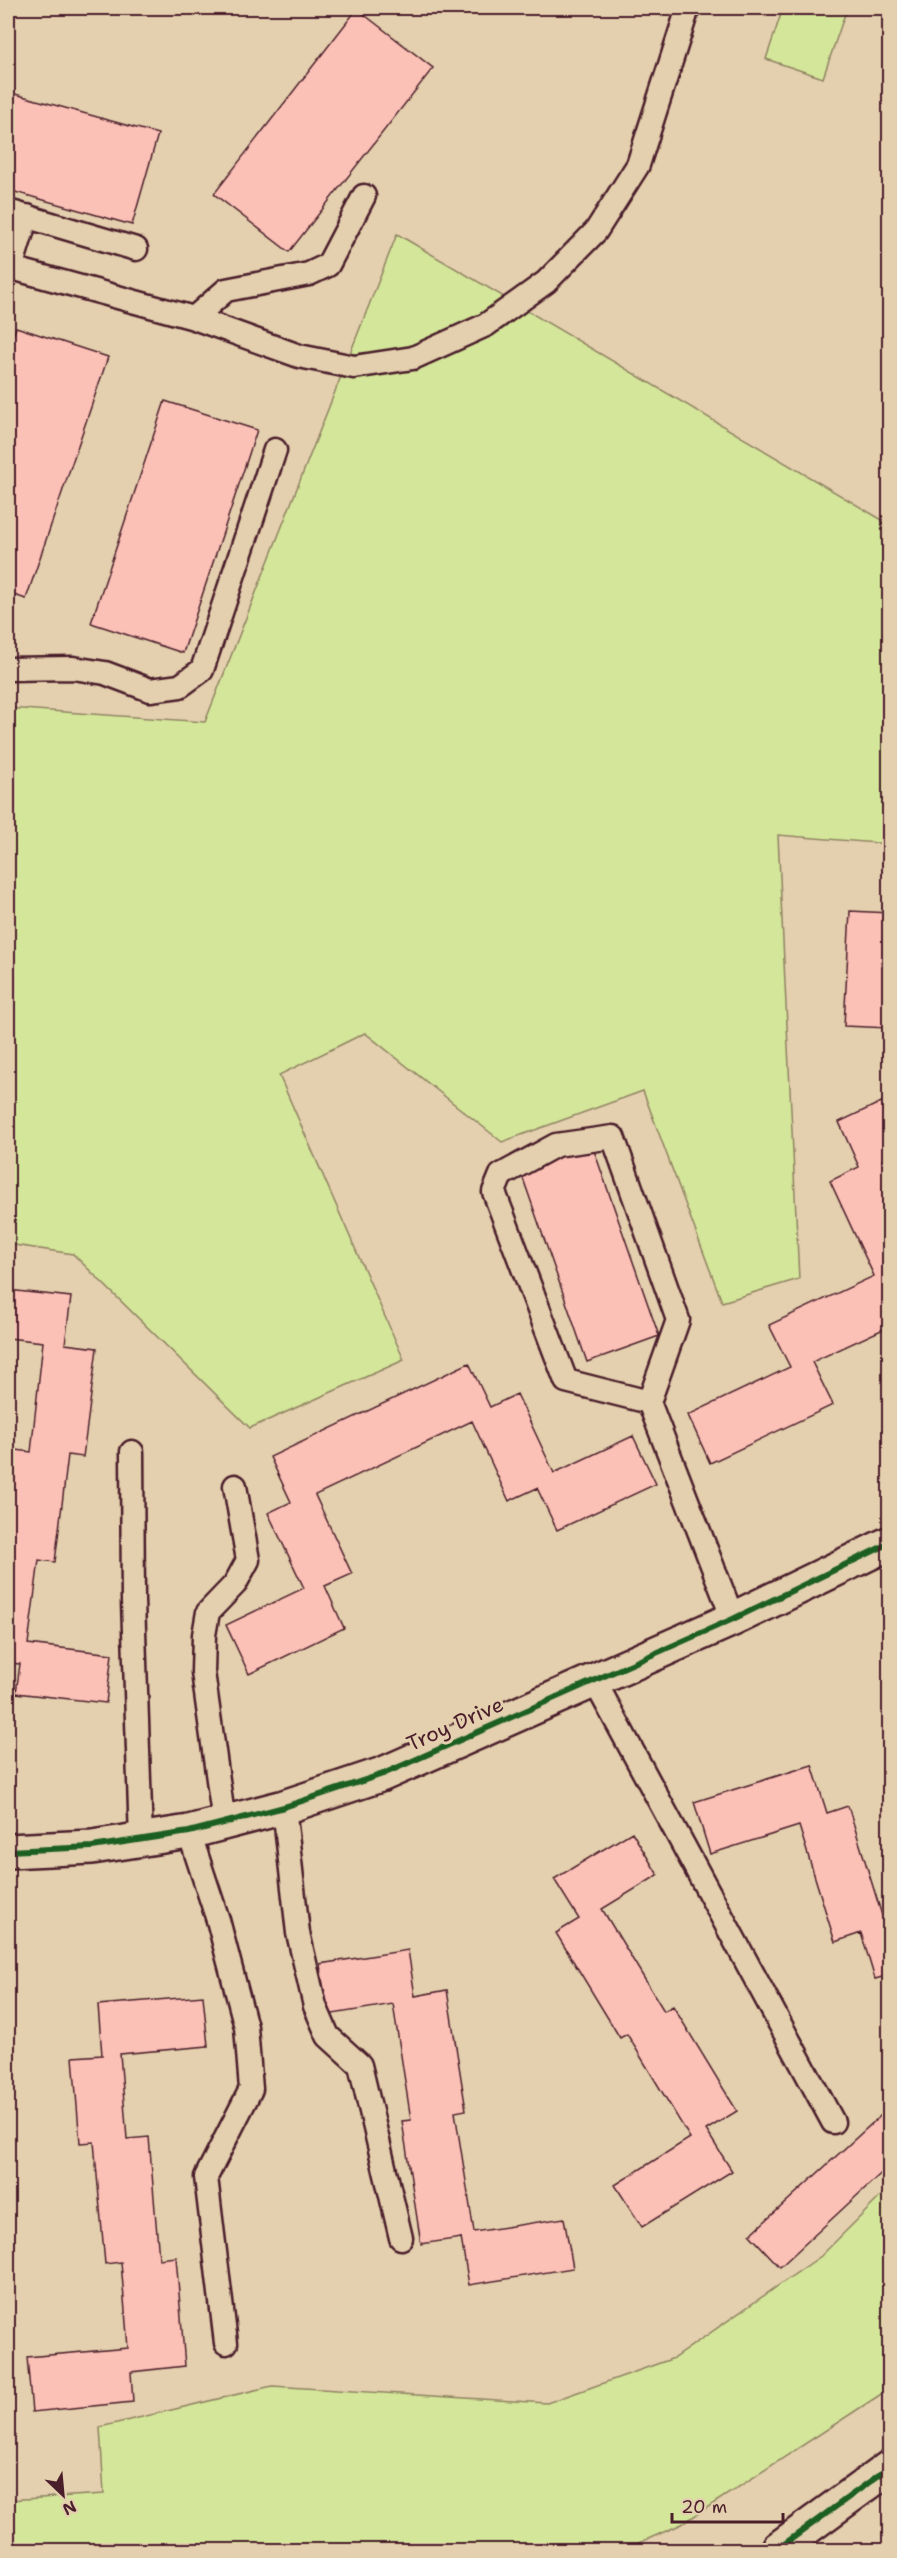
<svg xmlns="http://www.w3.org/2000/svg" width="897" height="2558" font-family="'Shantell Sans',sans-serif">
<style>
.green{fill:#d4e69a;stroke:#8f8262;stroke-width:1.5}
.building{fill:#fcc1b6;stroke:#4a1f2b;stroke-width:1.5}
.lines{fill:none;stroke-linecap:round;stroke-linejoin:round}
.lane-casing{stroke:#4a1f2b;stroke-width:27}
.street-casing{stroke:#4a1f2b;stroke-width:38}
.lane{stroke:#e4d0ae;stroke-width:22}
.street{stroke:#e4d0ae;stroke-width:33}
.cycleway-casing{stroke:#e4d0ae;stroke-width:10}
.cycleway{stroke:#1b5e20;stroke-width:6}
.labels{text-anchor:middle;stroke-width:6;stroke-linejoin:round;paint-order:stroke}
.street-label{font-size:21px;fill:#4a1f2b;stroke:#e4d0ae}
</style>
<rect width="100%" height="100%" fill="#e4d0ae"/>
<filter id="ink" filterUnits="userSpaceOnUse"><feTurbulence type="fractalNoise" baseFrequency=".0167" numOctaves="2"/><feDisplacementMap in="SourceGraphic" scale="12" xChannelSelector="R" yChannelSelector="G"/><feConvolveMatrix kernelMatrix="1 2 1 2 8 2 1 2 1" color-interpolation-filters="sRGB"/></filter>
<g filter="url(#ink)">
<path class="green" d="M783,8H847L823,78L766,59Z
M397,234L889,524V844L778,835L799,1279L722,1302L643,1091L502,1142L365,1033L279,1075L404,1360L250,1428L73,1254L8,1244V708L205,722Z
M889,2188V2389L682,2524L623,2550H8V2500L104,2494L100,2427L272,2386L547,2403L674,2358L821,2256Z"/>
<path class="building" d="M357,9L433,68L289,252L214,194Z
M8,92L158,134L132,225L8,190Z
M16,327L108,357L26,599L8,593V351Z
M165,401L257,430L183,653L91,623Z
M850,911L890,913V1028L844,1026Z
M890,1098V1156L882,1160L890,1177V1326L812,1362L833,1405L710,1463L688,1415L790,1367L769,1325L874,1276L830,1181L859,1167L839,1122Z
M590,1139L659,1336L587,1362L518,1164Z
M8,1290L71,1297L65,1344L97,1348L83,1457L68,1455L55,1562L39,1560L28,1644L112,1654L106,1703L16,1693L20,1664L8,1663V1526L16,1450L31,1452L43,1342L8,1338Z
M469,1363L490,1407L517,1394L554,1473L633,1436L656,1484L557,1530L537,1488L509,1501L472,1421L315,1495L352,1574L325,1586L344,1628L249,1674L226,1625L304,1588L268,1513L291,1502L270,1457Z
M812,1765L827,1813L848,1806L884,1922L890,1920V1975L875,1979L861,1933L835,1942L799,1826L710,1854L694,1802Z
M632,1832L658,1875L602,1909L664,2011L673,2006L737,2111L706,2130L732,2171L642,2227L615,2185L690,2138L627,2034L620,2038L556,1933L579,1919L554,1879Z
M408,1950L415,1996L447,1990L466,2110L455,2112L474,2232L564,2218L573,2268L469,2285L461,2238L421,2244L402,2121L411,2120L393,2004L327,2015L320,1964Z
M203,1996L208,2046L120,2054L127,2139L149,2137L159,2259L176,2257L185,2366L131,2372L133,2402L32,2412L27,2357L128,2348L121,2262L105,2264L94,2142L80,2143L73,2057L102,2055L98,2005Z
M890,2107V2165L780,2267L750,2235Z"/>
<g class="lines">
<defs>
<path id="lane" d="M8,211L136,249
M8,267L194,318L299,356L354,367L413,358L486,325L546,282L596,231L638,165L688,8
M11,268L27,216
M194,318L226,290L309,274L328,265L364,196
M8,669L73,668L105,673L150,690L180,686L202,670L275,450
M649,1402L566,1381L494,1192L501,1175L556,1145L613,1137L678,1320L649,1402L733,1619
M132,1452L133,1601L141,1840
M594,1680L833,2122
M284,1807L298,1933L315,2006L328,2036L360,2065L401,2238
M224,1823L203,1672L204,1635L208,1612L235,1584L248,1560L235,1486
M189,1832L218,1920L246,2027L251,2089L206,2177L226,2343"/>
<path id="street" d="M8,1851L92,1847L189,1832L284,1807L383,1774L733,1619L890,1543
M781,2550L779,2548L890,2467"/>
</defs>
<use href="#lane" class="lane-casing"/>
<use href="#street" class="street-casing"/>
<use href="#lane" class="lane"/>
<use href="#street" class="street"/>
<defs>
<path id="cycleway" d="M8,1851L92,1847L189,1832L284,1807L383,1774L733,1619L890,1543
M781,2550L779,2548L890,2467"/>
</defs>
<use href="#cycleway" class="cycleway-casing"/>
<use href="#cycleway" class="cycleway"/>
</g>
</g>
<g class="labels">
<g class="street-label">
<text transform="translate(455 1724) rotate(-24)" y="7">Troy Drive</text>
</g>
</g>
<rect width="897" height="2558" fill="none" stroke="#e4d0ae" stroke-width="30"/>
<rect x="15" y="15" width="867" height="2528" fill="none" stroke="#4a1f2b" stroke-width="2" filter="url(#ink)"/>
<g transform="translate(63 2495) rotate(154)" stroke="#e4d0ae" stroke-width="4.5" paint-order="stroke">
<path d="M0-4.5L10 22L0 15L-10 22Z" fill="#4a1f2b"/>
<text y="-9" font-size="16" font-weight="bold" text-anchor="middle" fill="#4a1f2b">N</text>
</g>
<path d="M672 2513v9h111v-9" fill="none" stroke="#4a1f2b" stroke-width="3"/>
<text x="681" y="2513" font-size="18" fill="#4a1f2b" stroke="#e4d0ae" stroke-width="4.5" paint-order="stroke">20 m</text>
</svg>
